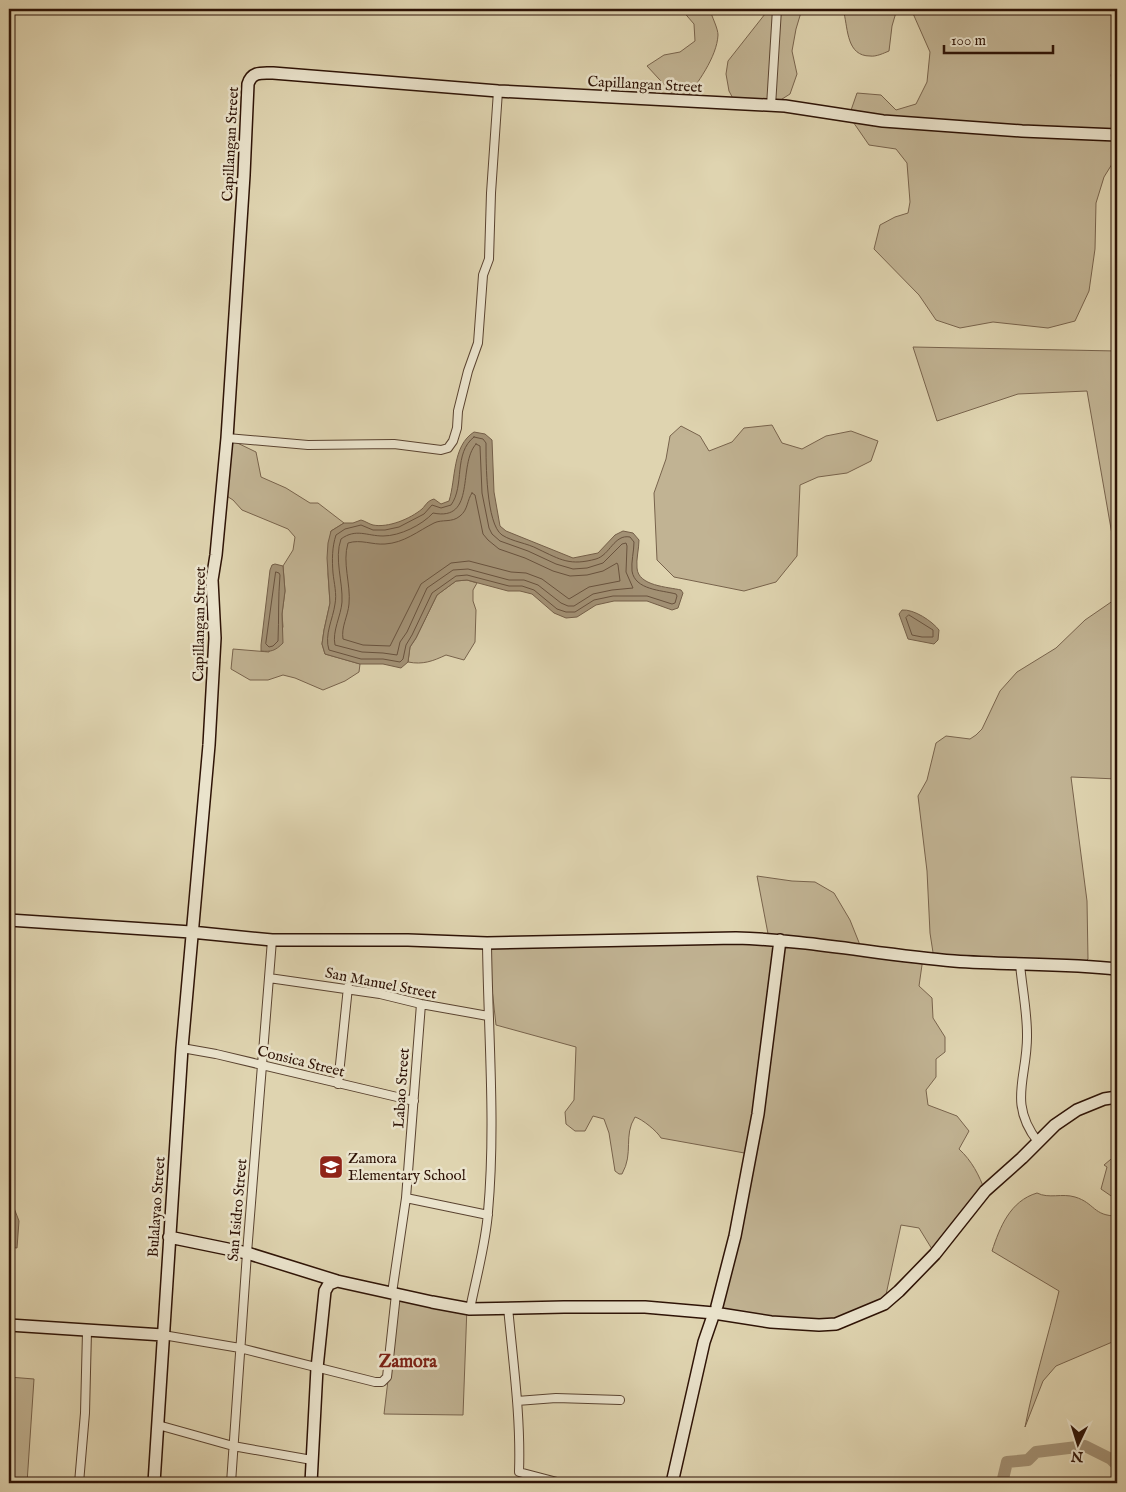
<svg xmlns="http://www.w3.org/2000/svg" width="1126" height="1492" font-family="'IM FELL English',serif">
<style>
.green{fill:#c1b393;stroke:#78634c}
.water{fill:#a39276;stroke:#745f49}
.lines{fill:none;stroke-linecap:round;stroke-linejoin:round}
.shore{stroke:#68523e;stroke-width:1}
.river{stroke:#a39276;stroke-width:12}
.street-casing{stroke:#5a4330;stroke-width:10}
.secondary-casing{stroke:#2e1306;stroke-width:14}
.street{stroke:#eae3cc;stroke-width:8}
.secondary{stroke:#eae3cc;stroke-width:11}
.labels{text-anchor:middle;stroke-width:5;stroke-linejoin:round;paint-order:stroke}
.street-label{font-size:15px;fill:#2e1306;stroke:#eae3cc}
.poi-label{font-size:15px;fill:#2e1306;stroke:#eae3cc;text-anchor:start}
.quarter-label{font-size:18px;font-weight:bold;fill:#7a1f14;stroke:#eae3cc}
</style>
<rect width="100%" height="100%" fill="#dfd4b0"/>
<filter id="stains"><feTurbulence type="fractalNoise" baseFrequency=".004" numOctaves="4"/><feColorMatrix values="0 0 0 0 .2 0 0 0 0 .09 0 0 0 0 .02 0 0 0 .5 -.17"/></filter>
<radialGradient id="worn" r=".72"><stop offset=".6" stop-color="#630" stop-opacity="0"/><stop offset="1" stop-color="#630" stop-opacity=".3"/></radialGradient>
<path class="green" d="M681,9H736L711,13C713,19 718,29 718,35C717,57 697,84 684,101L672,100L671,92L647,66L664,55L680,52L695,41L694,24Z
M767,9H802L796,29L792,51L797,74L790,94L771,106L736,104L729,91L726,74L728,61L765,14Z
M837,9H897L892,26L889,51C884,53 876,57 870,56C847,56 848,30 844,13Z
M911,9H1117V63L1111,75L1114,88L1117,91V156L1104,177L1096,203L1095,249L1089,291L1075,321L1048,328L993,322L960,328L936,320L919,295L874,249L880,225L895,217L908,213L910,202L907,163L896,149L869,145L849,116L857,93L881,95L896,110L916,104L927,82L930,52Z
M913,347L1117,351V563L1087,391L1018,394L937,421Z
M772,425L782,443L802,449L826,436L851,431L878,441L871,461L847,473L818,477L800,485L797,556L776,582L744,591L674,577L657,560L654,493L666,459L670,436L681,426L700,436L709,451L732,442L744,428Z
M227,438L256,452L261,477L286,488L310,503H318L344,523L331,531L328,574L330,603L324,630L322,644L325,654L360,664L359,672L345,681L323,690L295,678L283,675L268,680H250L231,669L233,649L269,652L283,627L282,614L285,591L283,566L293,550L295,537L288,529L242,510L233,500L222,493Z
M467,580L477,583L473,590V601L476,610L475,642L464,660L446,655C433,661 423,665 408,662L410,647L416,638L437,595L456,581Z
M1117,598V779L1071,777L1087,901L1088,959L1081,966L934,959L930,933L927,871L918,796L927,780L936,743L946,736L970,739L976,735L982,729L1000,691L1017,672L1056,648L1085,620Z
M757,876L792,881L815,882L834,893L850,920L862,950L923,958L919,986L932,998L933,1018L945,1037V1052L936,1059V1077L926,1090L928,1105L957,1116L969,1131L959,1149C972,1161 979,1175 985,1191L935,1254L919,1228L901,1225L884,1304L836,1324L714,1313L750,1154L661,1138C657,1131 642,1119 635,1117C623,1136 634,1153 622,1174H619L615,1171L609,1133L604,1119L593,1116L585,1131H575L566,1124L565,1112L574,1100L576,1047L496,1025L487,943L769,939Z
M1117,1154V1200L1101,1189L1107,1167L1104,1165Z
M1037,1193C1049,1199 1062,1193 1075,1197C1095,1203 1093,1216 1117,1216V1340L1056,1366L1043,1381L1025,1427C1034,1381 1048,1337 1059,1291L992,1251C1000,1227 1010,1201 1037,1193Z
M398,1295L467,1306L463,1415L384,1414Z
M9,1377L34,1379L27,1483H9Z"/>
<path class="water" d="M474,432L485,434L492,440L494,492L500,526L506,531L573,558L598,553L615,535L623,531L633,533L639,540C639,549 636,559 637,568C638,586 668,587 681,590L683,593L678,608L672,610L647,601H614L596,605L577,617L566,618L554,613L532,594L520,591H508L467,580L456,581L437,595L416,638L410,647L408,662L401,668L383,664H360L325,654L322,644L324,630L330,603L327,558L328,543L331,531L344,523H353L361,520C365,521 369,524 373,525C388,528 410,519 422,509C426,505 427,501 434,499L441,504L449,501C456,479 452,446 474,432Z
M275,564L283,566L285,591L282,614L283,643C275,651 271,652 261,651V645L270,570L272,565Z
M902,610C914,609 932,621 939,630L938,640L934,644L908,639L899,614Z
M9,1195L19,1221L17,1248L9,1247Z"/>
<g class="lines">
<path class="shore" d="M474,437L483,439L486,443C486,462 486,524 502,535C513,542 527,543 538,549C561,560 570,566 596,559C610,555 614,534 630,537L634,542C634,551 631,562 632,571C635,590 661,590 676,594L677,596L675,603L672,604L647,596H613L594,600L575,612H566L557,609L534,590L522,586H509L467,575L456,576L432,593L412,635L406,645L403,659L400,662L383,659H361L329,650C324,635 333,619 335,604C337,594 334,583 333,573C332,560 332,547 336,535L345,529L361,525L373,530H385L399,527L424,514L432,505L441,508L451,505C465,486 453,453 474,437Z
M476,444L480,446L482,493L489,528L492,534L500,541L528,551L556,564L573,569L587,568L603,563L622,544L626,543L627,546L626,572L633,588L612,590L593,594L574,606H568L561,603L538,585L524,580H509L468,569L453,570L427,588L407,632L400,642L397,655L383,653L362,652L335,645C332,631 341,616 342,602C343,581 334,559 341,539C356,528 367,536 383,536C400,536 422,525 433,513C477,522 457,465 476,444Z
M472,493L475,495L483,534L488,540L499,549L525,558L553,571L570,576L587,575L603,571L617,563L618,565L620,581L589,587L569,599L542,579L526,573L511,572L469,561L451,563L421,584L390,646L363,645L343,639C341,627 348,616 349,604C351,584 342,563 348,543C361,539 372,545 385,544C404,543 418,531 434,523C442,519 452,523 460,516C468,510 467,500 472,493Z
M276,572L279,573L280,575C278,597 279,619 278,641L273,646L269,647L266,644Z
M909,615L933,630V637H922L912,635L906,618Z"/>
<path class="river" d="M1002,1483L1007,1462L1028,1460L1036,1452L1085,1446L1111,1459L1117,1465"/>
<defs>
<path id="street" d="M771,106L777,9
M227,438L308,445L394,444L441,450L448,448L453,441L457,428L458,411L468,371L478,343L483,275L489,259L491,193L498,91
M1020,964C1022,987 1027,1011 1027,1034C1028,1077 1007,1102 1038,1142
M269,978L380,994L421,1004L488,1016
M182,1048L216,1054L414,1101
M338,1084L348,987
M406,1198L488,1215
M392,1293L406,1198L421,1004
M508,1307C513,1362 521,1417 519,1472L561,1483
M470,1309C476,1278 486,1243 488,1212C496,1124 488,1032 487,943
M163,1335L240,1348L375,1382H382L387,1377L396,1294
M517,1401L556,1398L620,1400
M158,1425L233,1446L312,1460
M79,1483L85,1413L87,1331
M231,1483L247,1253L272,940"/>
<path id="secondary" d="M9,920L191,932L272,940H408L487,943L736,938C809,940 881,955 954,961C1009,965 1063,963 1117,969
M169,1237L247,1253L337,1281L432,1302L470,1309L564,1307H645L714,1313L771,1322L819,1325L836,1324L884,1304L899,1291L935,1254L985,1191L1022,1158L1055,1125L1077,1110L1104,1099L1117,1097
M717,1306L735,1236L758,1114L780,940
M9,1325L163,1335
M154,1483L182,1048L209,745L215,638L212,580L216,555L227,438L244,175L248,84C252,71 262,73 273,73L498,91L785,106L883,121L1022,131L1117,135
M311,1483L317,1368L325,1291L329,1284L337,1281
M672,1483L704,1342L714,1313"/>
</defs>
<use href="#street" class="street-casing"/>
<use href="#secondary" class="secondary-casing"/>
<use href="#street" class="street"/>
<use href="#secondary" class="secondary"/>
</g>
<defs>
<symbol id="school-square" viewBox="-11 -11 22 22"><rect x="-9" y="-9" width="18" height="18" rx="4" fill="#8f2418" stroke="#eae3cc"/><path d="M0-5L7-2L0 1L-7-2ZM-4 1L0 2.5L4 1V4Q0 6-4 4Z" fill="#fff"/></symbol>
</defs>
<g fill-rule="evenodd">
<use href="#school-square" x="317" y="1153" width="28" height="28"/>
</g>
<g class="labels">
<g class="street-label">
<text transform="translate(645 84) rotate(3)" y="5">Capillangan Street</text>
<text transform="translate(230 144) rotate(-87)" y="5">Capillangan Street</text>
<text transform="translate(199 624) rotate(-89)" y="5">Capillangan Street</text>
<text transform="translate(381 983) rotate(11)" y="5">San Manuel Street</text>
<text transform="translate(301 1061) rotate(14)" y="5">Consica Street</text>
<text transform="translate(401 1088) rotate(-86)" y="5">Labao Street</text>
<text transform="translate(156 1207) rotate(-86)" y="5">Bulalayao Street</text>
<text transform="translate(237 1210) rotate(-85)" y="5">San Isidro Street</text>
</g>
<g class="poi-label">
<text x="348" y="1163">Zamora<tspan x="348" dy="17">Elementary School</tspan></text>
</g>
<g class="quarter-label">
<text x="408" y="1367">Zamora</text>
</g>
</g>
<rect width="1126" height="1492" fill="none" stroke="#dfd4b0" stroke-width="30"/>
<rect x="10" y="10" width="1106" height="1472" fill="none" stroke="#2e1306" stroke-width="2.5"/>
<rect x="15" y="15" width="1096" height="1462" fill="none" stroke="#2e1306"/>
<g transform="translate(1078 1444) rotate(184)" stroke="#eae3cc" stroke-width="4" paint-order="stroke">
<path d="M0-4L9 19L0 12L-9 19Z" fill="#2e1306"/>
<text y="-8" font-size="14" font-weight="bold" text-anchor="middle" fill="#2e1306">N</text>
</g>
<path d="M944 45v8h109v-8" fill="none" stroke="#2e1306" stroke-width="2.5"/>
<text x="951" y="45" font-size="15" fill="#2e1306" stroke="#eae3cc" stroke-width="4" paint-order="stroke">100 m</text>
<rect width="100%" height="100%" filter="url(#stains)"/>
<rect width="100%" height="100%" fill="url(#worn)"/>
</svg>
